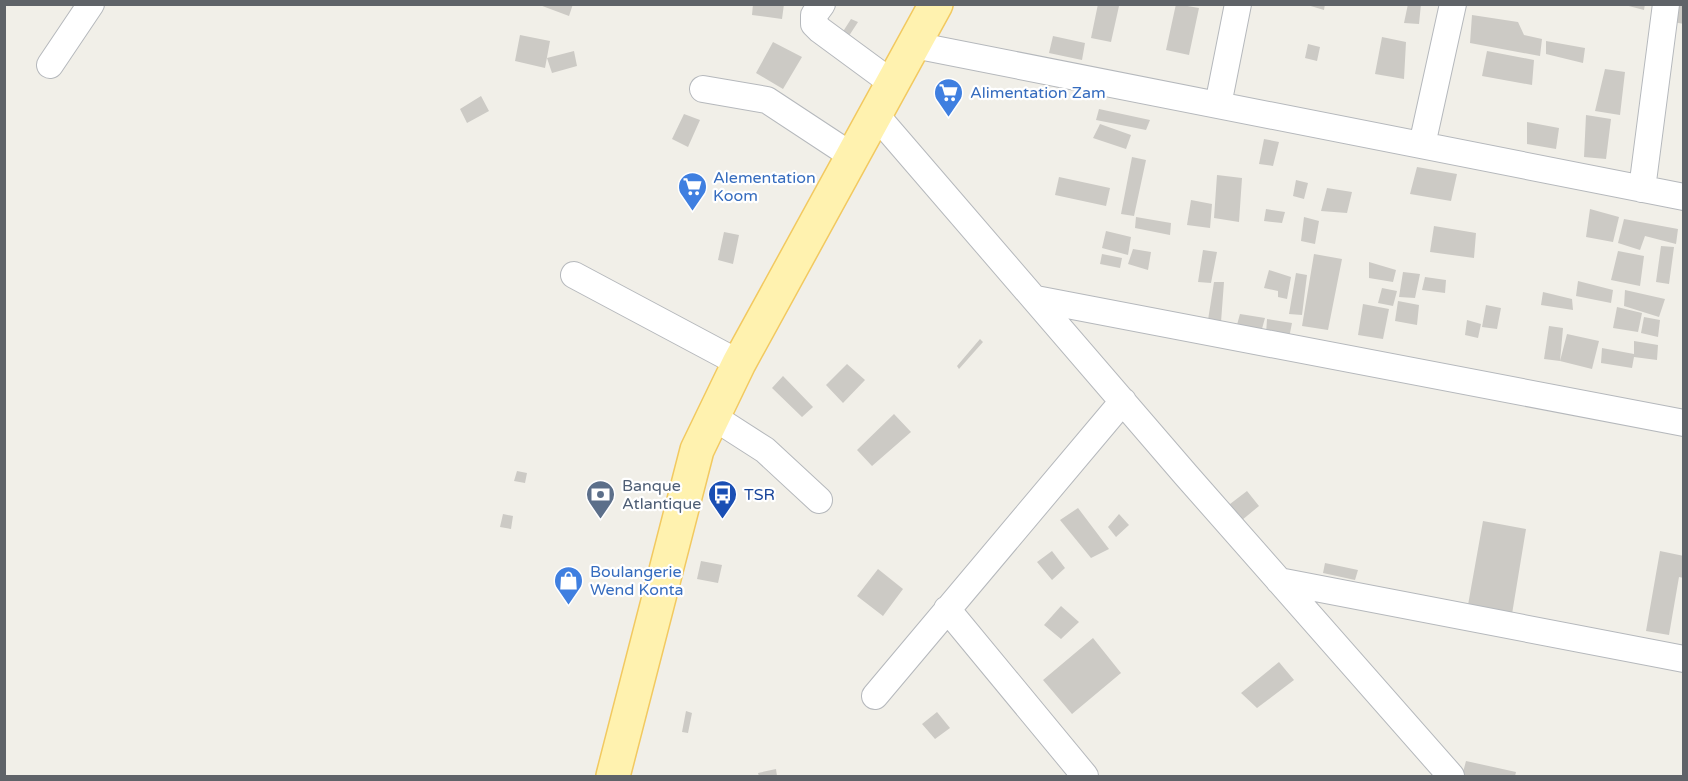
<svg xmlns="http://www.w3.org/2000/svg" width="1688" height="781" font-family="'Varela Round',sans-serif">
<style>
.building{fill:#cccac5}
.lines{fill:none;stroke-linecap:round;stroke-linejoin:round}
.minor-casing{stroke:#b5b8bc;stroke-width:28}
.major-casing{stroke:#f2c960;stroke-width:36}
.minor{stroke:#fff;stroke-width:26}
.major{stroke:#fff2af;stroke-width:33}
.labels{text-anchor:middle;stroke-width:4.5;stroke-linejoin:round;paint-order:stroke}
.shop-label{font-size:16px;fill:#366cbe;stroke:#fff;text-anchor:start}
.service-label{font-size:16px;fill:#4e5e75;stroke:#fff;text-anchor:start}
.transit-label{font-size:16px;fill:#164399;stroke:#fff;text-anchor:start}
</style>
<rect width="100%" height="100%" fill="#f1efe8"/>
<path class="building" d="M537,4H573L569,16Z
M753,4H784L782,19L752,15Z
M1098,4L1119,6L1111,42L1091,38Z
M1176,4L1199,8L1189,55L1166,50Z
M1304,4H1325L1324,10Z
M1408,4H1421L1419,24L1404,23Z
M1621,4H1645L1644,10Z
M1676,4H1684V24L1673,22Z
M1472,15L1518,22L1524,35L1542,39L1540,56L1470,43Z
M851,19L858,22L843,45L837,41Z
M520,35L550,41L545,68L515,61Z
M1053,36L1085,43L1082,60L1049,53Z
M1382,37L1406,42L1404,79L1375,74Z
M1546,41L1585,48L1583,63L1546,54Z
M773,42L802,57L783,89L756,73Z
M1308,44L1320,47L1317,61L1305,58Z
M574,51L577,66L552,73L547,58Z
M1487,51L1534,60L1532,85L1482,76Z
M1605,69L1625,72L1620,115L1595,111Z
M481,96L489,111L467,123L460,109Z
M1099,109L1150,120L1146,130L1096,120Z
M684,114L700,120L688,147L672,139Z
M1586,115L1611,119L1606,159L1584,157Z
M1527,122L1559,128L1556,149L1527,144Z
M1100,124L1131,135L1126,149L1093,138Z
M1264,139L1279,142L1273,166L1259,164Z
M1132,157L1146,160L1134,216L1121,214Z
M1417,167L1457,174L1451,201L1410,194Z
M1217,175L1242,178L1239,222L1214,218Z
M1059,177L1110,188L1106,206L1055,195Z
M1296,180L1308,183L1304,199L1293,196Z
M1327,188L1352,192L1347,213L1321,211Z
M1191,200L1212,204L1210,228L1187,225Z
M1266,209L1285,212L1282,223L1264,221Z
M1590,209L1619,217L1613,242L1586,237Z
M1136,217L1171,223L1170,235L1135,228Z
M1304,217L1319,221L1315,244L1301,241Z
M1624,219L1678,229L1676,244L1645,236L1640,250L1618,243Z
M1434,226L1476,233L1474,258L1430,252Z
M1106,231L1131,237L1128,255L1102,248Z
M724,232L739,235L733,264L718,260Z
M1661,246L1674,247L1669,284L1656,282Z
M1133,249L1151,252L1148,270L1128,264Z
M1203,250L1217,252L1211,283L1198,282Z
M1618,251L1644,256L1640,286L1611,280Z
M1102,254L1122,258L1120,268L1100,264Z
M1314,254L1342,259L1328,330L1302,326Z
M1369,262L1396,270L1393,282L1369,278Z
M1269,270L1291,277L1287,299L1278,297V291L1264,288Z
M1403,272L1420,274L1415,298L1399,297Z
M1296,273L1307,275L1302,315L1289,314Z
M1425,277L1446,280L1445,293L1422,290Z
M1578,281L1613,290L1611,303L1576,296Z
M1214,282H1224L1221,322L1208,320Z
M1382,288L1397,291L1393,306L1378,303Z
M1625,290L1665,299L1659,317L1624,306Z
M1543,292L1572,299L1573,310L1541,305Z
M1398,301L1419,305L1417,325L1395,321Z
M1363,304L1389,309L1383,339L1358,335Z
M1486,305L1501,308L1497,329L1482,327Z
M1617,307L1642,313L1638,332L1613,328Z
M1240,314L1265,318L1260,336L1235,332Z
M1644,317L1660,320L1658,337L1641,333Z
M1267,319L1292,323L1289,338L1266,334Z
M1467,320L1481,324L1478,338L1465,335Z
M1549,326L1563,328L1560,361L1544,359Z
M1567,334L1599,341L1592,369L1560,361Z
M980,339L983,342L959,369L957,366Z
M1634,341L1658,345L1657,360L1634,357L1632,368L1601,363L1602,348L1634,354Z
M847,364L865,380L843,403L826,385Z
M783,376L813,407L802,417L772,388Z
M894,414L911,432L872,466L857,450Z
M517,471L527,473L525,483L514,481Z
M1247,491L1259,506L1230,530L1217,514Z
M1078,508L1109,549L1091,558L1060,520Z
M503,514L513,516L511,529L500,527Z
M1119,514L1129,525L1116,537L1108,527Z
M1483,521L1526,529L1512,614L1468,605Z
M1052,551L1065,568L1052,580L1037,562Z
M1660,551L1684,556V578L1679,577L1669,635L1646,631Z
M701,561L722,565L718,583L697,579Z
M1325,563L1358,570L1355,580L1323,573Z
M878,569L903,589L883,616L857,596Z
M1061,606L1079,622L1061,639L1044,625Z
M1093,638L1121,673L1072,714L1043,680Z
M1279,662L1294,680L1257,708L1241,693Z
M686,711L692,713L688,733L682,732Z
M937,712L950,728L935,739L922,724Z
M1466,761L1516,772L1515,776H1462Z
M776,769L777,776H759L758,773Z"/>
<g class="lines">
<defs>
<path id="minor" d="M822,4L814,15V24L820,30L892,83
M914,45L1684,197
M50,65L91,4
M703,89L767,100L852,156
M1218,105L1238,4
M875,114L1186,475L1451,776
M1422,145L1453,4
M1642,189L1666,4
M574,275L739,363
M1036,299L1684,423
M712,416L765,450L819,500
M1279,581L1684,659
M947,609L1085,776
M875,696L1123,401"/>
<path id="major" d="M613,776L697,450L739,363L936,4"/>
</defs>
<use href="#minor" class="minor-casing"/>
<use href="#major" class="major-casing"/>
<use href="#minor" class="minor"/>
<use href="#major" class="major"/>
</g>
<defs>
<symbol id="supermarket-pin" viewBox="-11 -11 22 30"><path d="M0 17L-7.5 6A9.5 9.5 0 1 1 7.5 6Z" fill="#3f7fe0" stroke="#fff"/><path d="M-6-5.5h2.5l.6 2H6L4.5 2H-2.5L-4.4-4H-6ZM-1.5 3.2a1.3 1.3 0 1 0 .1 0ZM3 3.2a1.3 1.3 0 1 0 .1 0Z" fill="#fff"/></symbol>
<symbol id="bank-pin" viewBox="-11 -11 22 30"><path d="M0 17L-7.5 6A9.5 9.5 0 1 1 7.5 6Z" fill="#5c6f8a" stroke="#fff"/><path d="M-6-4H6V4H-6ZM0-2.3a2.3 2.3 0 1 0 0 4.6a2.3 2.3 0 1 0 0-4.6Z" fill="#fff"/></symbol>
<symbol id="bus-pin" viewBox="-11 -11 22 30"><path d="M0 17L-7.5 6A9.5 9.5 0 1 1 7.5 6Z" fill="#1a4fb4" stroke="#fff"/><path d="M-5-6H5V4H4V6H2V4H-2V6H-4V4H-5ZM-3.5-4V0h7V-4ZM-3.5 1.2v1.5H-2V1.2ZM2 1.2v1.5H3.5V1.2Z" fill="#fff"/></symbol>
<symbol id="shop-pin" viewBox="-11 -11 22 30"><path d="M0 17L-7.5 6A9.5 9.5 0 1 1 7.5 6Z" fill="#3f7fe0" stroke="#fff"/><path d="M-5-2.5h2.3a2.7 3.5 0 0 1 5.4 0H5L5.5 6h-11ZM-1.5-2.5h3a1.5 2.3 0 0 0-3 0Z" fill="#fff"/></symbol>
</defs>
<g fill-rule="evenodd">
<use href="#supermarket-pin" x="932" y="76" width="33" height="45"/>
<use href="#supermarket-pin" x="676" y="170" width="33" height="45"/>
<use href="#bank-pin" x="584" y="478" width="33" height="45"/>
<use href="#bus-pin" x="706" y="478" width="33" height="45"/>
<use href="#shop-pin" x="552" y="564" width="33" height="45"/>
</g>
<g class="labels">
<g class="shop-label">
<text x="970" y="98">Alimentation Zam</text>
<text x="713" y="183">Alementation<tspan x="713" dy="18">Koom</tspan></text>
<text x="590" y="577">Boulangerie<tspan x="590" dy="18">Wend Konta</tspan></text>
</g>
<g class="service-label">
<text x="622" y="491">Banque<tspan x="622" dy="18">Atlantique</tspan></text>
</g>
<g class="transit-label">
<text x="744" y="500">TSR</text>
</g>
</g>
<rect width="1688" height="781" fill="none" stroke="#5f6368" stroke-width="12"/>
</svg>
